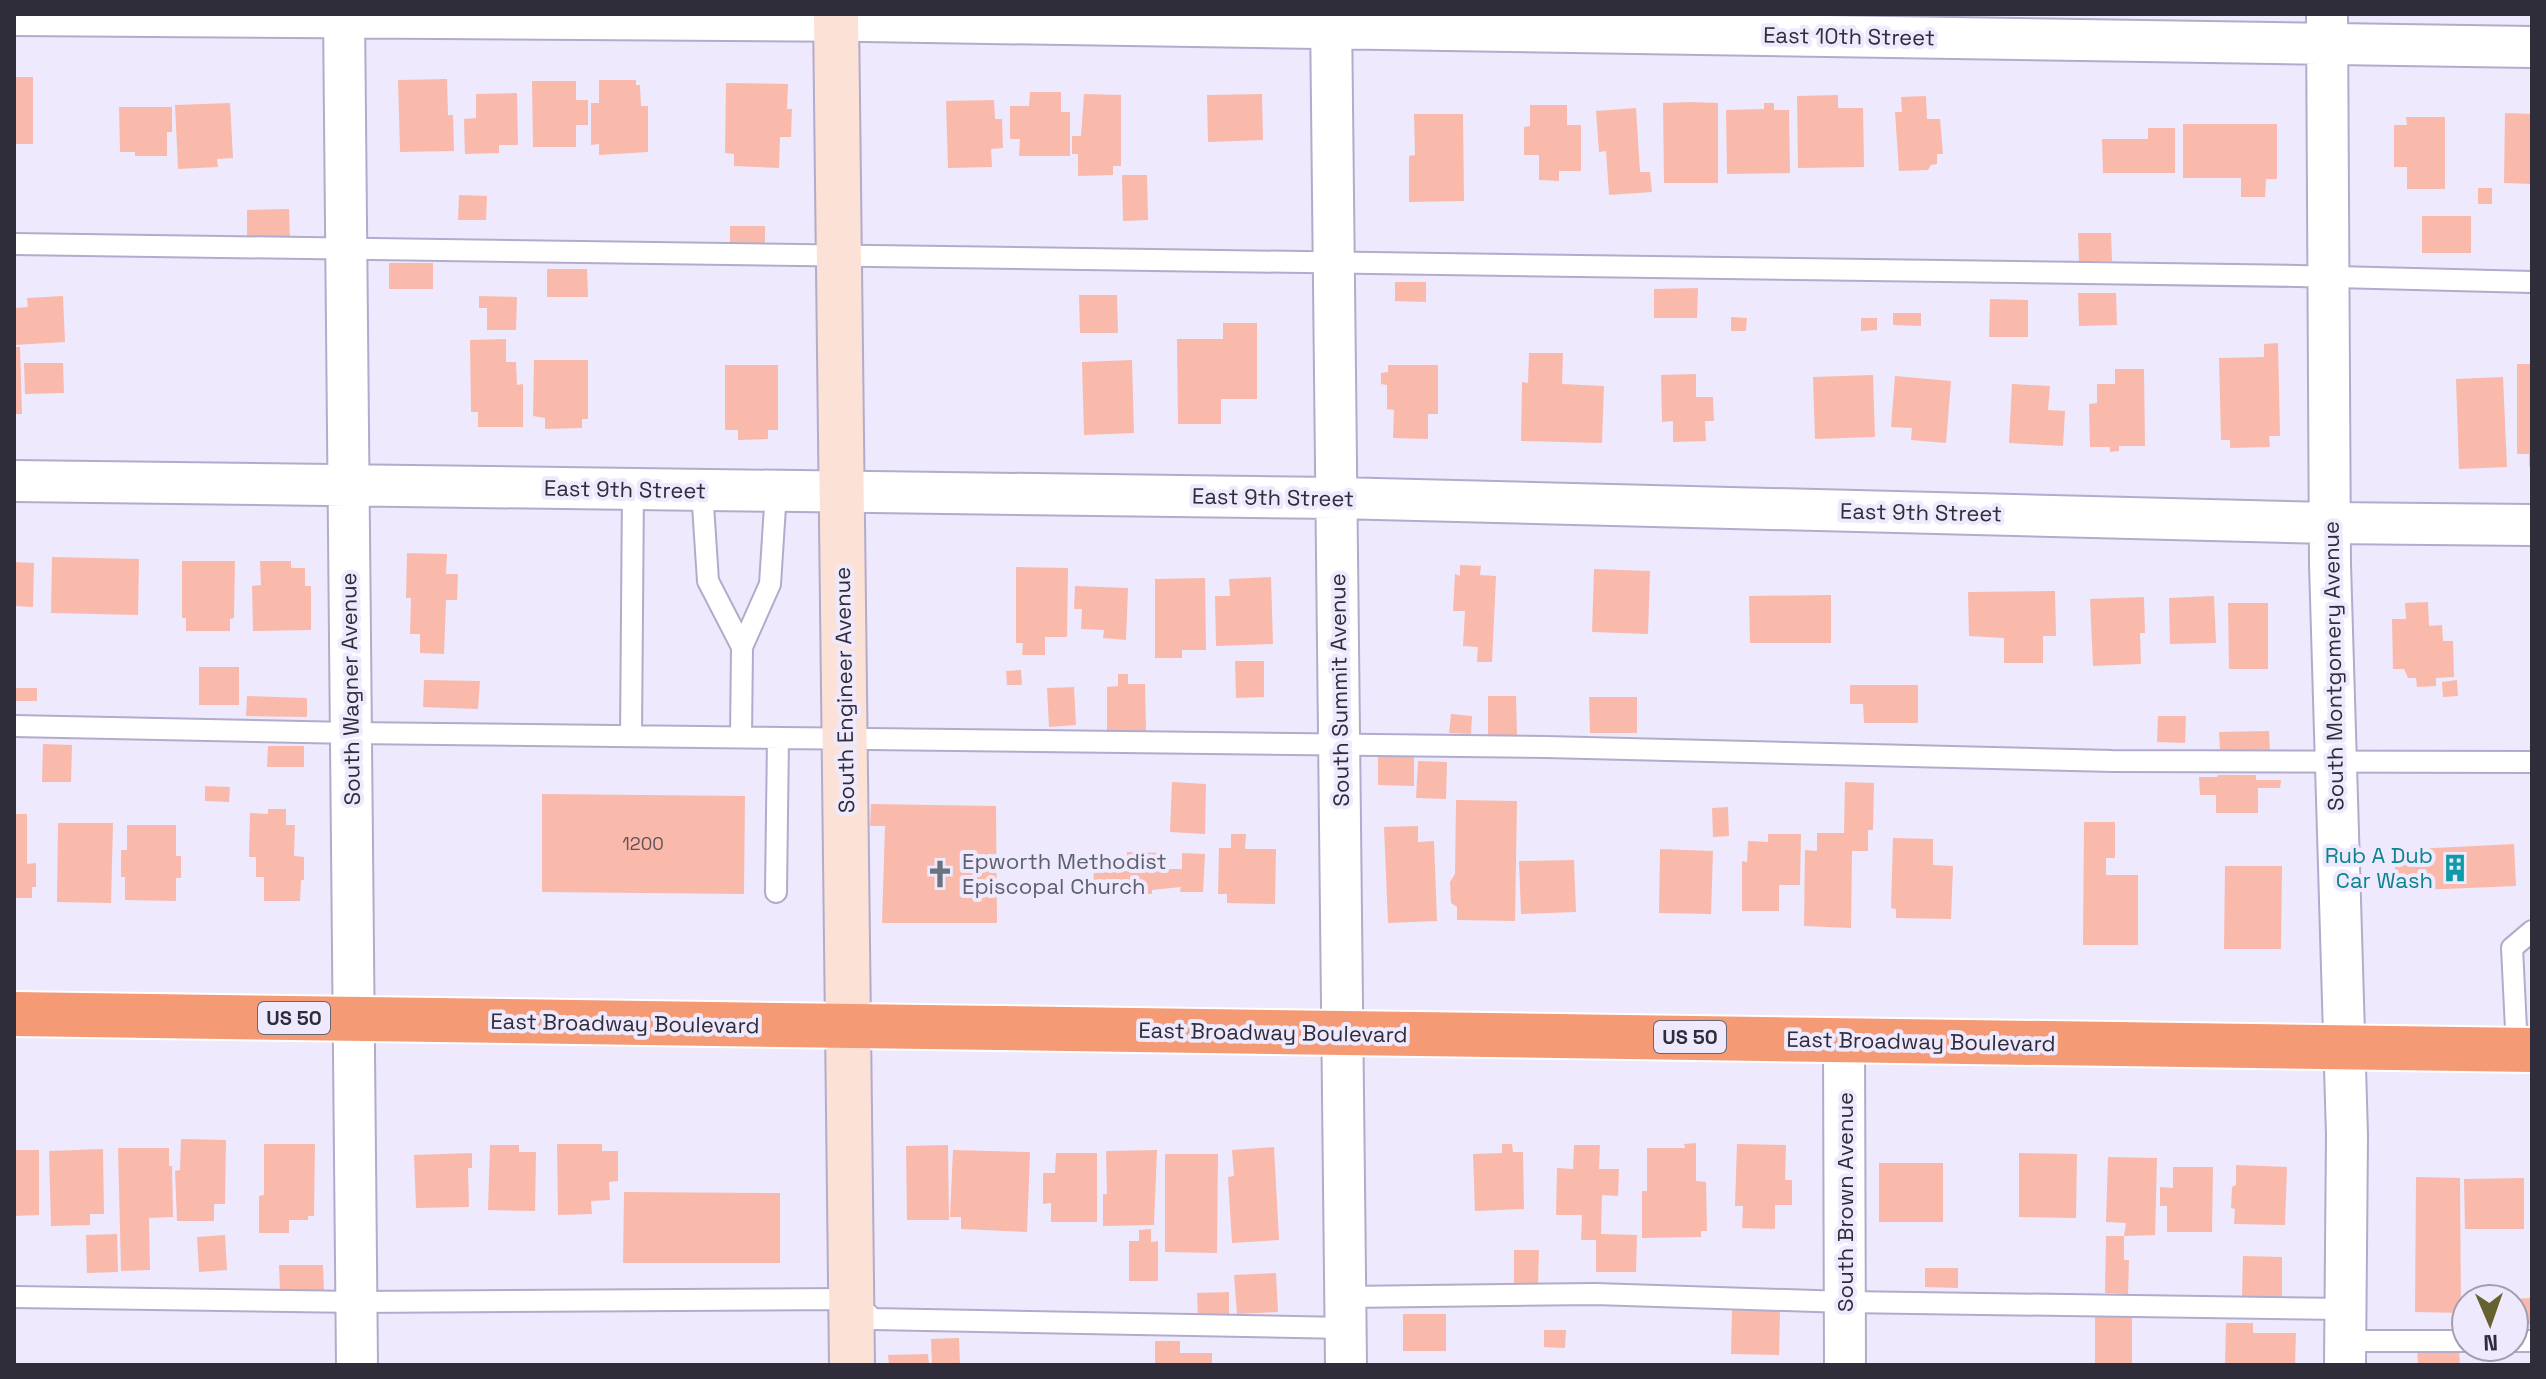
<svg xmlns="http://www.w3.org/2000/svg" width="2546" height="1379" font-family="'Space Grotesk',sans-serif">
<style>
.building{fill:#fabaab}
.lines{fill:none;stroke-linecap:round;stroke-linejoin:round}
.lane-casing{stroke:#b3abcb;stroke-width:24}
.street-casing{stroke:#b3abcb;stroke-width:44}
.secondary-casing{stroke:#b3abcb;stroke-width:48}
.highway-casing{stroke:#fff;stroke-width:48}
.lane{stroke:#fff;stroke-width:20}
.street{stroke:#fff;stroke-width:40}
.secondary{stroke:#fce1d6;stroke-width:44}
.highway{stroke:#f49b76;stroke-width:44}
.labels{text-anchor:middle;stroke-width:8;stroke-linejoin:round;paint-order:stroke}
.number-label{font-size:18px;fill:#625056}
.shield{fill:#eee9fd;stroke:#696574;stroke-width:2}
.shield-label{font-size:20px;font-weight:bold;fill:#302d3a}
.street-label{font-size:22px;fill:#302d3a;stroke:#eee9fd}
.culture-label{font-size:22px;fill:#0d838f;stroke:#eee9fd;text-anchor:end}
.worship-label{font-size:22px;fill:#5b616d;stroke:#eee9fd;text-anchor:start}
</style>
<rect width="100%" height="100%" fill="#eee9fd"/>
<path class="building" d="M14,77H33V144H14Z
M447,79L448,115H453L454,151L400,152L398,80Z
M599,80H636V85H640L641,106H648V152L599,155V144L591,145V103H599Z
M532,81H576V100H588V125H576V147H533Z
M726,83L788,84L787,109H792L791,137H780L779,168L734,166V154L725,153Z
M1030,92H1061V112H1070V156H1019L1020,139H1010V106H1029Z
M517,93L518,145H499V153L465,154L464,119L476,118V94Z
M1084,94L1121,95V166H1113V175L1078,176V154H1072V136H1081Z
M1262,94L1263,140L1208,142L1207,95Z
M1838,95V108H1863L1864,167L1798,168L1797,96Z
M1926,96L1927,119H1940L1943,154H1937V164L1931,165L1928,170L1899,171L1895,112H1902L1901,97Z
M994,100L995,119H1002L1003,148L991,149L992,167L948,168L946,101Z
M1692,102L1718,103V183H1664L1663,103Z
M230,103L233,158L217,159L218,167L178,169L175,105Z
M1764,103H1774V110H1789L1790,173L1727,174L1726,110L1764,109Z
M1530,105H1567V125H1581V171H1559V181L1539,180V155H1524V127L1530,126Z
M119,107H172V132H167V156H135V152H120Z
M1636,108L1640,172H1650L1652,192L1609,195L1606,151L1599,152L1596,111Z
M2505,113L2532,114V184L2504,183Z
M1414,114H1463L1464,201L1409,202V156L1415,155Z
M2406,117H2445V189H2407V167H2394V125H2407Z
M2183,124H2277V179H2266L2265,197H2241V178H2183Z
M2148,128H2175V173H2103L2102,139H2148Z
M1122,175H1147L1148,220L1123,221Z
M2478,188H2492V204H2478Z
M459,195L487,196L486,220H458Z
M289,209L290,239H247V210Z
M2422,216H2471V253H2422Z
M730,226H765V248H730Z
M2078,233H2111L2112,261H2079Z
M389,263H433V289H389Z
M547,269H587L588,297H547Z
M1395,282H1426V302L1395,301Z
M1698,288L1697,318H1654V289Z
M2078,293H2116L2117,325L2079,326Z
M1079,295H1117L1118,333H1080Z
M63,296L65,342L14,345V308L28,307L27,298Z
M479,296L517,297L516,330H487V308H479Z
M1990,299L2028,300V337H1989Z
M1893,313H1921V326L1893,325Z
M1731,317L1747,318L1746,331H1731Z
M1861,318H1877V330L1861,331Z
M1223,323H1257V399H1221V424H1178L1177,339H1223Z
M506,339V362H516L517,385L523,384V427H478V412H471L470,340Z
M2278,343L2280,436H2269L2270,447L2230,448V440H2221L2219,358L2264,357V344Z
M14,347H20L22,414H14Z
M1529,353H1563L1562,384L1604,386L1602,443L1521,441L1522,382L1528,383Z
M534,360H588V419H582V428L545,429V418L533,416Z
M1132,360L1134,433L1084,435L1082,362Z
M24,363H63L64,393L25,394Z
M2517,364H2532V466H2529V454H2517Z
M725,365H778V430H768V439L738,440V430H725Z
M1388,365H1438V414H1428V439L1393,438L1394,410L1387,409V385L1381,384V373L1388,372Z
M2115,369H2144L2145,446H2119V451L2110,452V447H2090L2089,404L2097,403V384H2115Z
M1696,374V397H1713L1714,421H1705L1706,441L1673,442V421L1662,422L1661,375Z
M1873,375L1875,437L1815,439L1813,377Z
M1895,376L1951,381L1946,443L1911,440L1912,428L1891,427Z
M2503,377L2507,467L2459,469L2456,379Z
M2012,384L2050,386L2048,410L2065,411L2063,446L2009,443Z
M407,553L447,554L446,574H458L457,600H446L444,654L420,653V634H410L411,598H406Z
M52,557L139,559L138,615L51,613Z
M182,561H235L234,618L230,619V631H186V618H182Z
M260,561H291V568H305V586H311V630L253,631L252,586L261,585Z
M14,562L34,563L33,607L14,606Z
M1460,565L1481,566L1480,575L1496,576L1492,662H1477L1478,647L1463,646L1465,611H1453L1455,574L1460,576Z
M1016,567L1068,568L1067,637H1045V655H1022L1023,643H1016Z
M1594,569L1650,571L1648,634L1592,632Z
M1271,577L1273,644L1216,646L1215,596H1230L1229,579Z
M1205,578L1206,650H1182V658H1155V579Z
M1075,586L1128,588L1126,640L1103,638L1104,630L1081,629L1082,609H1074Z
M2055,591L2056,636H2043V663H2004V638L1969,636L1968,592Z
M1831,595V643H1750L1749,596Z
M2214,596L2216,643L2170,644L2169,598Z
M2144,597L2145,633H2140L2141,664L2093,666L2090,599Z
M2428,602L2429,626L2442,625L2443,641H2453L2454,677L2436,678V686L2417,687L2416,678H2408L2404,669H2393L2392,619H2406L2405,603Z
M2228,603H2268V669H2229Z
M1235,661H1264V697L1236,698Z
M199,667H239V705H199Z
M1021,670L1022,685H1007L1006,671Z
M1118,674H1128V684H1145L1146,731H1107V687L1118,686Z
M424,680L480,681L478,709L423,707Z
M2457,680L2458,696L2443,697L2442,682Z
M1850,685H1918V723H1864L1863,704H1850Z
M1074,687L1076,725L1049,727L1047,688Z
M14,688H37V701H14Z
M247,696L307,698V717L246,716Z
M1488,696H1516L1517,735L1488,736Z
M1589,697H1637V733H1590Z
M1451,714L1472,716L1471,734L1449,733Z
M2158,716H2186L2185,743L2157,742Z
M2269,731L2270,752H2220L2219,732Z
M43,744L72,745L71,782H42Z
M268,746H304V767H267Z
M1378,757H1414V786L1378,785Z
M1418,761L1447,762L1446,799L1416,798Z
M2218,775H2256V780H2281L2280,788H2258V813H2216V795H2200L2199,777H2217Z
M1172,782L1206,784L1205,834L1170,832Z
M1845,782L1874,783L1873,830H1868V851H1852L1851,928L1804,926L1805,850L1817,851V833H1844Z
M205,786L230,787L229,802L205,801Z
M542,794L745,796L744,894L542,892Z
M1456,800L1517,801L1515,921L1457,920V907L1451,903L1450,882L1455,874Z
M871,804L996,806L997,923H882L885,826H870Z
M1728,807L1729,836L1713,837L1712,808Z
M268,809H286V825H295L294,856L304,857V880H301L300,901H264V877H256V857H249L250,813L268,814Z
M14,814H27V864L36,863V887H32V898H15L14,894Z
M2084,822H2115V858H2106V875H2138V945H2083Z
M58,823H113L111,903L57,902Z
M127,825H176V856H181V878H176V901L125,900V877H121V850H127Z
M1418,826V842L1434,841L1437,921L1388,923L1384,827Z
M1231,834H1246L1245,849H1276L1275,904L1227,903V894H1218L1219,848H1231Z
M1768,834H1801L1800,885H1779V911H1742V861L1747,862L1748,841L1768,842Z
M1893,838L1933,839V865L1953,866L1951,919L1896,918V909L1891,908Z
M2514,844L2516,886L2396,891L2394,850Z
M1660,849L1713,851L1711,914L1659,913Z
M1127,852L1165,853V869H1182V853L1205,854L1203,892H1180L1181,887L1152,890V894H1124L1125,890L1093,889L1094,870L1127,871Z
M1574,860L1576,912L1521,914L1519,861Z
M2225,866H2282L2281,949H2224Z
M181,1139L226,1140L225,1204H214V1221H177L175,1171L180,1170Z
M1696,1143V1181L1706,1182L1707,1231H1701V1237L1642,1238V1191H1647V1148H1685L1684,1144Z
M264,1144H315L314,1216H308V1220H289V1233H259V1196L264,1195Z
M557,1144H602V1151H618V1181L609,1182L610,1200L591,1201L592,1214L558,1215Z
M1502,1144H1512L1513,1152H1523L1524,1209L1475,1211L1473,1154L1502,1153Z
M1737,1144L1786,1145L1785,1180H1792V1205H1775V1229L1742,1228L1743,1206H1735Z
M490,1145H519V1152H536L535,1211L488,1210Z
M948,1145L949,1220H907L906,1146Z
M1574,1145H1600L1599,1169H1619L1618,1196L1602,1195L1601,1234L1637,1235L1636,1272H1596V1240H1581L1582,1215H1556L1557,1168L1573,1169Z
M1274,1147L1279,1240L1232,1243L1228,1177L1234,1176L1232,1150Z
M118,1148H169V1166H172L173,1217L149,1218L150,1270L121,1271Z
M103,1149L104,1214H90V1225L51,1226L49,1151Z
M14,1150H39V1215L14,1216Z
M953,1150L1030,1152L1027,1232L961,1229V1217H950Z
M1157,1150L1154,1225L1103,1226V1194H1107L1106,1151Z
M472,1153V1168H468L469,1207L416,1208L414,1155Z
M1056,1153H1097V1222H1051V1203L1043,1204V1173H1055Z
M2019,1153L2077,1154L2076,1218L2019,1217Z
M1165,1154H1218L1217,1253L1165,1252Z
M2108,1157L2157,1158L2155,1235L2124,1236L2126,1223L2106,1222Z
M1879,1163H1943V1222H1879Z
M2236,1165L2287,1167L2285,1225L2234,1224L2235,1209L2231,1208L2232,1187L2236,1185Z
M2173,1167H2213L2212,1232H2167V1206H2160V1187L2173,1188Z
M2416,1177L2460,1178L2461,1313L2415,1312Z
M2524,1178V1229H2465L2464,1179Z
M624,1192L780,1193V1263H623Z
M1151,1229V1242L1158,1241V1281H1129V1241H1139V1230Z
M117,1234L118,1272L87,1273L86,1235Z
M225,1235L227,1270L199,1272L197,1237Z
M2106,1236H2124V1260H2129L2128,1294L2105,1293Z
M1514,1250H1539L1538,1286H1514Z
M2243,1256L2282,1257V1298L2242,1296Z
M279,1265H323L324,1291L280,1292Z
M1925,1268H1958V1288L1925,1287Z
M1276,1273L1278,1312L1237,1314L1234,1275Z
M1229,1292V1315L1198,1316L1197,1293Z
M2531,1298L2532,1324L2514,1325V1299Z
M1732,1310L1780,1311L1779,1355L1731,1354Z
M1403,1314H1446V1351H1403Z
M2095,1317H2132V1365H2095Z
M2226,1323H2253V1333H2296L2295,1365H2225Z
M1544,1330H1566L1565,1348L1544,1347Z
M959,1338L960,1365H932L931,1339Z
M1155,1341H1180V1353H1212V1365H1155Z
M2459,1348L2460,1365H2418L2417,1350Z
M928,1354L929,1365H889L888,1355Z"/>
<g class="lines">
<defs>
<path id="lane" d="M14,244L2297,276L2532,282
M702,490L708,581L742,647
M14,726L351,733L1546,747L2112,761L2532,762
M631,736L633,489
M741,737L742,647L770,584L776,491
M776,892L778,738
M2517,1049L2512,948L2532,931
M14,1297L357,1302L851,1299L873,1319L1346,1328
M1346,1297L1595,1294L1845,1302L2345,1309
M2345,1341H2466
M2514,1341H2532"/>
<path id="street" d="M344,14L357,1365
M1331,14L1346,1365
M2327,14L2330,564L2347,1135L2345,1365
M14,15L865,21L2532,47
M14,481L1337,498L2329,523L2532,525
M1844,1040L1845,1365"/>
<path id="secondary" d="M836,14L852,1365"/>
<path id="highway" d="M14,1014L2532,1050"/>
</defs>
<use href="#lane" class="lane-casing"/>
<use href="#street" class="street-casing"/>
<use href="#secondary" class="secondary-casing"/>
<use href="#highway" class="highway-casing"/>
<use href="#lane" class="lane"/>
<use href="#street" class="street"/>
<use href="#secondary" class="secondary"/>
<use href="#highway" class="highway"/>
</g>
<defs>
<symbol id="building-bare" viewBox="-9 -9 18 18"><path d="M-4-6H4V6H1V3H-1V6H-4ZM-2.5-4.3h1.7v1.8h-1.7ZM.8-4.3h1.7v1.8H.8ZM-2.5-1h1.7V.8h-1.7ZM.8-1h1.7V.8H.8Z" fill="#0f9aa8" stroke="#eee9fd" stroke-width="2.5" paint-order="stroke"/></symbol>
<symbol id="church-bare" viewBox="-9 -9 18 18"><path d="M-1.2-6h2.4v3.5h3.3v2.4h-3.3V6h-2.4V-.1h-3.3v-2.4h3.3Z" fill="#6b7280" stroke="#eee9fd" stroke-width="2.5" paint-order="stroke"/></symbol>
</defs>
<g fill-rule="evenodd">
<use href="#building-bare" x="2435" y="848" width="40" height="40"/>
<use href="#church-bare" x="920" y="854" width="40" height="40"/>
</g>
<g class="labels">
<g class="number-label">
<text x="643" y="850">1200</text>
</g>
<g class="shield">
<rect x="258" y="1002" width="72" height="32" rx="6"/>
<rect x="1654" y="1021" width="72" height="32" rx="6"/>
</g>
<g class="shield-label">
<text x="294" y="1025">US 50</text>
<text x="1690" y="1044">US 50</text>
</g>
<g class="street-label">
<text transform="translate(1849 36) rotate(1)" y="8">East 10th Street</text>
<text transform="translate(625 489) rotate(1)" y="8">East 9th Street</text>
<text transform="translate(1273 497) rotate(1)" y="8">East 9th Street</text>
<text transform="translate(1921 512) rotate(1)" y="8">East 9th Street</text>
<text transform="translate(2333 666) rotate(-91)" y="8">South Montgomery Avenue</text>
<text transform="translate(350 689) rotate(-91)" y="8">South Wagner Avenue</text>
<text transform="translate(844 690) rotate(-91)" y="8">South Engineer Avenue</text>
<text transform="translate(1339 690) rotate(-91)" y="8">South Summit Avenue</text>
<text transform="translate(625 1023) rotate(1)" y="8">East Broadway Boulevard</text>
<text transform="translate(1273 1032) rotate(1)" y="8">East Broadway Boulevard</text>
<text transform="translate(1921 1041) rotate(1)" y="8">East Broadway Boulevard</text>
<text transform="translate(1845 1202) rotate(-90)" y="8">South Brown Avenue</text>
</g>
<g class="culture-label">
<text x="2433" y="863">Rub A Dub<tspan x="2433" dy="25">Car Wash</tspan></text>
</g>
<g class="worship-label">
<text x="962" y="869">Epworth Methodist<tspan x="962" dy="25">Episcopal Church</tspan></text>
</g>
</g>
<rect width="2546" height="1379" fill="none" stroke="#302d3a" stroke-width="32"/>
<g transform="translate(2490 1323) rotate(178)"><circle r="38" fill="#eee9fd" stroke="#a29eaf" stroke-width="2"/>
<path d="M0-6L14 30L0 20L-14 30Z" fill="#65622f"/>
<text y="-12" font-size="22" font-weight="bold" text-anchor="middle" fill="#302d3a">N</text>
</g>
</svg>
